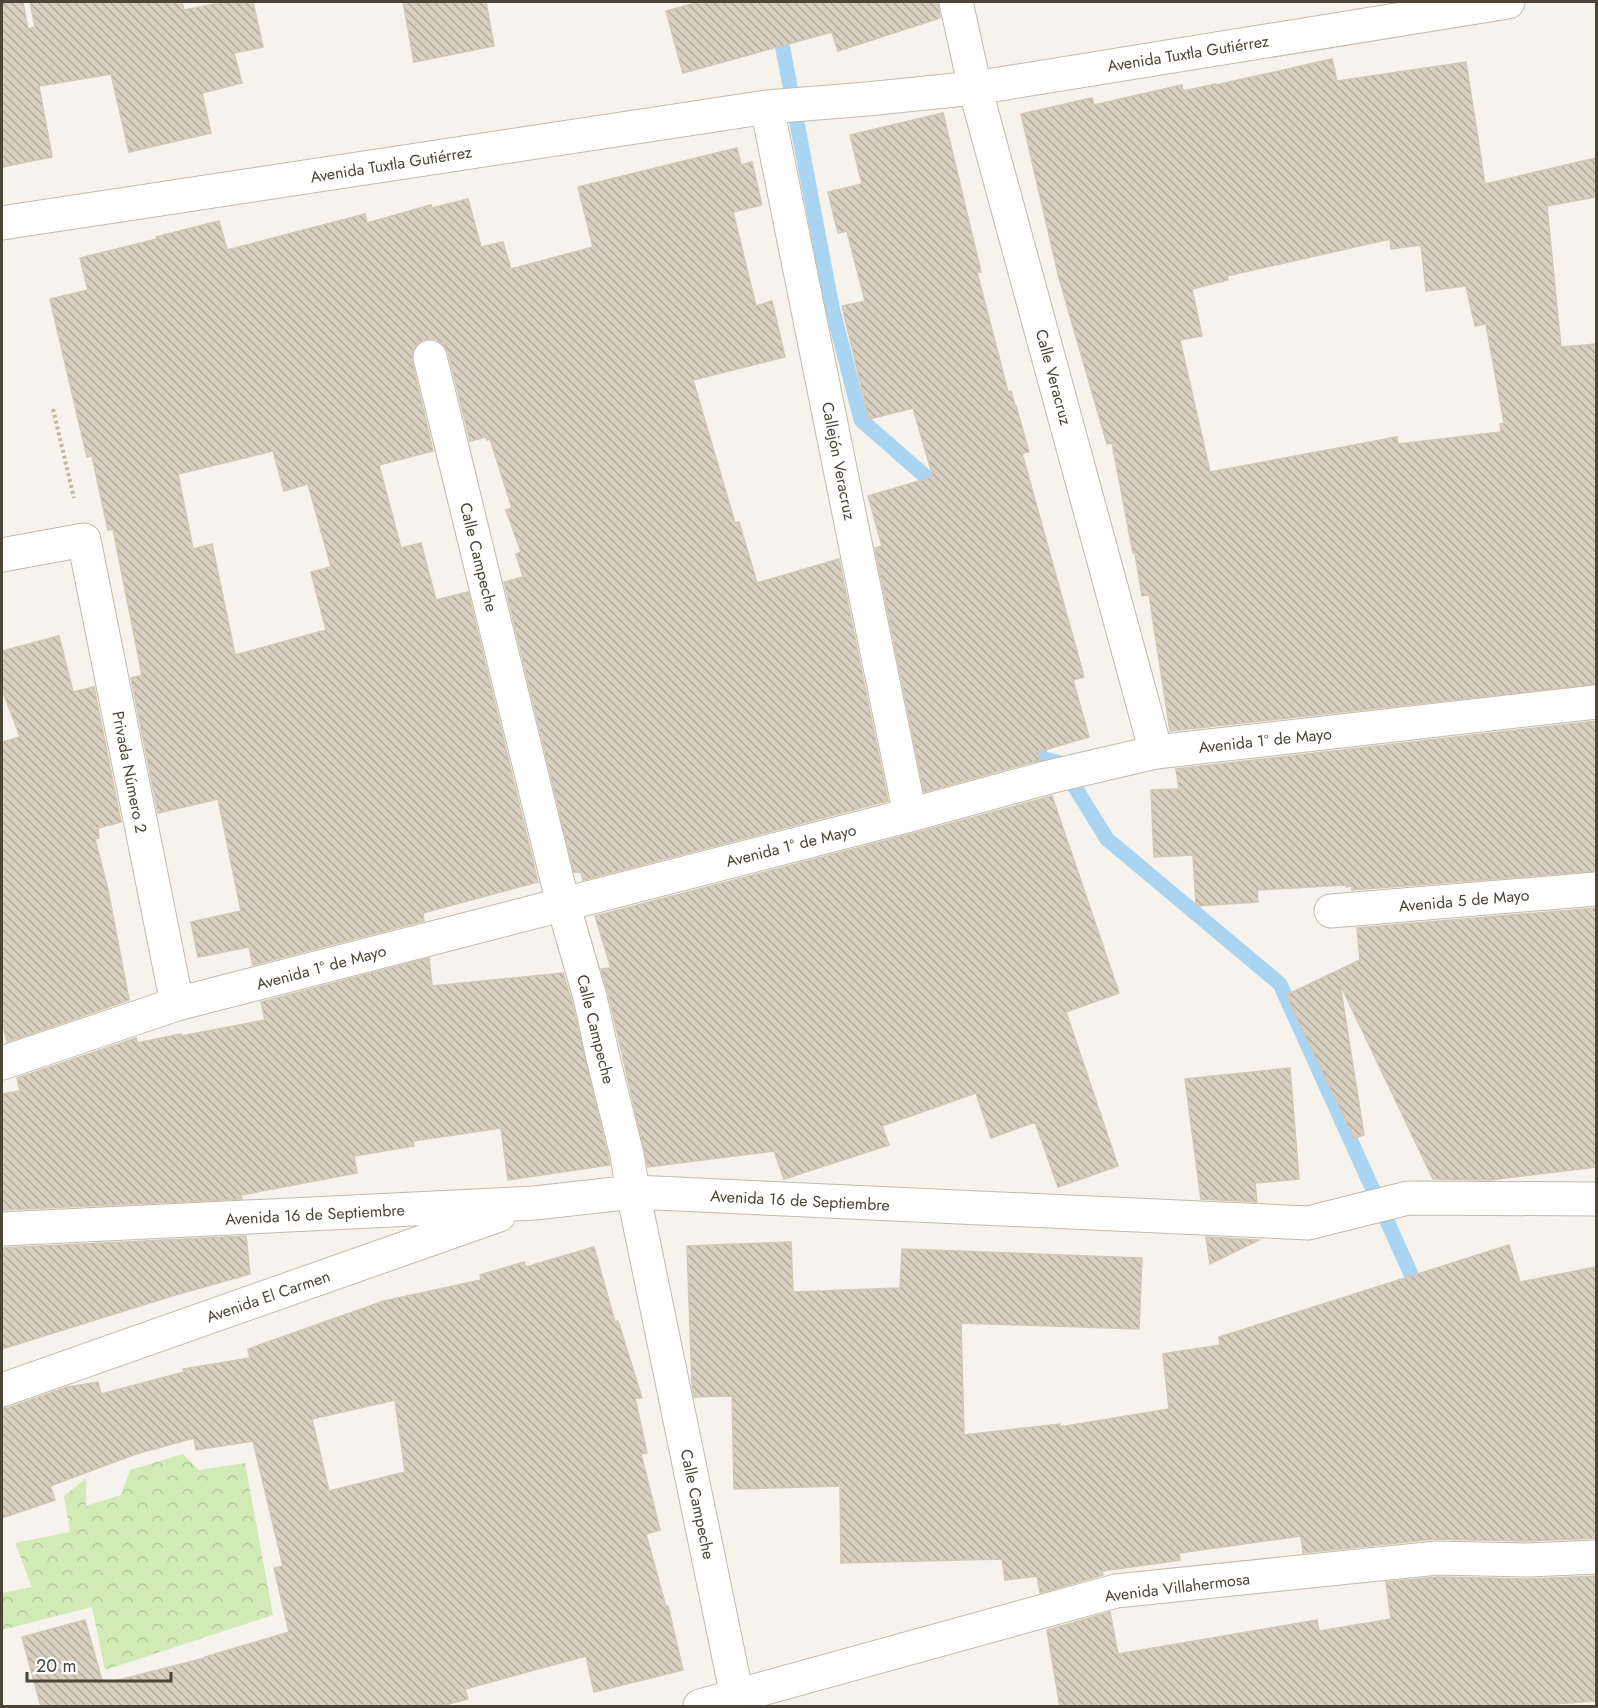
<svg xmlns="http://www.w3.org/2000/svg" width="1598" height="1708" font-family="Jost,sans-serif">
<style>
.forest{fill:url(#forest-crowns)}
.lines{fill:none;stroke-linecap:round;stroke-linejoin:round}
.stream{stroke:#a9d4f2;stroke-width:15}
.building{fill:url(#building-back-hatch);stroke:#d3c7b4;stroke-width:1.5;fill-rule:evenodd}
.minor-casing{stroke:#c2bbae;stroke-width:35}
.path{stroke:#c4b79f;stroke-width:4;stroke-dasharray:3 3;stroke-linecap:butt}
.minor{stroke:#fff;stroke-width:33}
.labels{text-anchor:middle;stroke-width:4.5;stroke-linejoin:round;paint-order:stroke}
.street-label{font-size:16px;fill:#4b4439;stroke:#fff}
</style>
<defs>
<pattern id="forest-crowns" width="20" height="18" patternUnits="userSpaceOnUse" patternTransform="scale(1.5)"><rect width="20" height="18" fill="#d2eab5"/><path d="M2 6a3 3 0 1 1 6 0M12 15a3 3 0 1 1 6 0" fill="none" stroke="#b6ca9c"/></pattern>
<pattern id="building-back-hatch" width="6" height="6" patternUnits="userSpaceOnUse" patternTransform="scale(1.5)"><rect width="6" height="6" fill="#d8cfc1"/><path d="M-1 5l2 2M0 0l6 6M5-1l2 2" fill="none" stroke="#b1aa9e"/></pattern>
</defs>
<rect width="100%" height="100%" fill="#f6f3ec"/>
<path class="forest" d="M183,1454L199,1470L245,1463L273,1615L105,1670L92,1607L2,1630V1593L32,1587L15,1543L70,1532L64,1496L86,1478V1506L121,1495L130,1470Z"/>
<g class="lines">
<path class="stream" d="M774,2L832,307L861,420L933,483L946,488
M1033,731L1041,758L1060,763L1107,839L1280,984L1420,1294"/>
</g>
<path class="building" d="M2,2H23L28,29L35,27L30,2H182L184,10L225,2H253L263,47L234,53L242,83L202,93L211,133L129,152L111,74L39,86L52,157L2,167Z
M403,2H486L494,46L414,62Z
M699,2H938L940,18L838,51L832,32L683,73L666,11Z
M1332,59L1337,81L1466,62L1485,184L1596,158V197L1547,206L1561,347L1596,344V684L1170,731L1149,595L1142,596L1135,553H1133L1112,443L1107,444L1059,278L1021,114L1092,98L1094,105L1182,85L1183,91L1216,84V85ZM1390,239L1391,249L1421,245L1426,291L1466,286L1475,326L1486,324L1504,423L1500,424L1501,432L1398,444L1397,437L1210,472L1180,340L1202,336L1192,289L1228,280L1227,276Z
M943,113L981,272H977L1008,392L1011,391L1015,406H1016L1029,452L1022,453L1084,677L1073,680L1089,737L1037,752L1040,760L924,792L875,548L882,546L868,496L933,477L913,408L869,419L842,306L865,301L847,231L838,233L828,192L862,184L850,135Z
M737,148L741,165L752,162L762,205L733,212L756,306L772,301L785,357L693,380L735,523L739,522L757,583L839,559L888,801L583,880L581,872H574L504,582L523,577L516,554L521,552L506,510L512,508L490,439L487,440L486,437L470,441L448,352L443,344L436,339H426L417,344L412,352V361L433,451L379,465L401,548L421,543L436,600L468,592L538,882L423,913L424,921L253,965L249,947L198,957L191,922L241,911L218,799L158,813L131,678L142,675L113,529L108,530L92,456L87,457L50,299L88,290L80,258L157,239L156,237L219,221L227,250L365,214L367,223L431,205L432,208L468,199L481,247L503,242L511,269L593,247L578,187ZM273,451L284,491L308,484L331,567L311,572L326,630L235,655L212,544L193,549L178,474Z
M59,636L73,692L94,687L121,822L98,828L99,838L95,839L108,890L129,1000L7,1042L2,1021V742L20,737L2,689V651Z
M1596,721V871L1352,890V886L1346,887V885L1257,890L1258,902L1196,906L1193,855L1154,857L1151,790L1179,789L1176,769Z
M1052,796L1119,993L1066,1012L1118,1166L1058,1187L1035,1122L991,1138L976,1093L882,1126L889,1145L784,1179L774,1151L648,1167L608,993L601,969L611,968L595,916L915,833Z
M1596,908V1167L1490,1180L1433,1179L1340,984L1364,1135L1354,1138L1286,995L1360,960L1357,928Z
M429,958L432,986L563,973L572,1002L610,1165L508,1180L501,1128L413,1141L414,1146L354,1156L357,1173L241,1195L242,1199L2,1210V1094L20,1091L17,1078L136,1038L137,1043L181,1034V1036L265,1020L261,1002Z
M1290,1068L1299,1179L1255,1183L1257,1202L1201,1199L1185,1079Z
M246,1236L250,1274L172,1296L2,1349V1248Z
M1206,1237L1259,1240L1210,1264Z
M791,1242L793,1292L900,1288L902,1249L1142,1258L1139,1329L961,1323L964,1435L1060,1424V1427L1169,1409L1163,1354L1220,1345L1219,1337L1509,1245L1520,1282L1596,1267V1538L1528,1541L1435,1539L1303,1553L1301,1536L1179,1553L1180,1560L1102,1571L1103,1575L1040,1593L1037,1576L1005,1580L1002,1559L841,1563L840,1486L734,1489L732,1396L694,1397L692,1385L687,1246Z
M594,1247L615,1322L618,1321L642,1398H635L647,1453L641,1454L660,1530L646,1534L666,1607L668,1606L683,1670L594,1692L586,1656L465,1689L468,1699L437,1707H41L22,1637L85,1620L103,1684L205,1658V1657L289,1632L274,1568L283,1566L253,1441L196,1450L194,1438L136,1454L50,1486L55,1500L2,1518V1408H8L67,1387L98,1382L101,1394L184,1372L183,1369L250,1358L248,1349L384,1301L481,1280L480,1275L524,1262L526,1267ZM395,1400L405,1472L329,1491L312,1419Z
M1596,1576V1701L1553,1704L1538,1707H1060L1047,1630L1110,1612L1118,1654L1317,1620L1319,1631L1391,1619L1386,1582L1438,1577L1528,1579Z"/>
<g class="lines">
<defs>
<path id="minor" d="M956,2L975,88L1156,752
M767,107L910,815
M2,223L767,107L867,99L975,88L1508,2
M430,357L563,904L590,997L603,1058L627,1155L633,1192L739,1706
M2,555L84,540L177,1004
M1331,911L1596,889
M2,1063L177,1004L910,815L1049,777L1156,752L1596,702
M2,1229L535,1203L633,1192L1308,1223L1408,1198L1596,1199
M2,1390L499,1215
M700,1706L1116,1591L1437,1558L1528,1560L1596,1557"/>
</defs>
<use href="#minor" class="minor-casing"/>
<path class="path" d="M53,409L74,498"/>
<use href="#minor" class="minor"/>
</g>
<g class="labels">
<g class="street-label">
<text transform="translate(1188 53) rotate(-9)" y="6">Avenida Tuxtla Gutiérrez</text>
<text transform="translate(391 164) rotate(-9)" y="6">Avenida Tuxtla Gutiérrez</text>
<text transform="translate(1054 377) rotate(75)" y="6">Calle Veracruz</text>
<text transform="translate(839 461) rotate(79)" y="6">Callejón Veracruz</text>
<text transform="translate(479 557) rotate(76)" y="6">Calle Campeche</text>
<text transform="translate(1265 740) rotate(-6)" y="6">Avenida 1º de Mayo</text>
<text transform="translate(130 772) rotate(79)" y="6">Privada Número 2</text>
<text transform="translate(791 845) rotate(-14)" y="6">Avenida 1º de Mayo</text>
<text transform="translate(1464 900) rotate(-5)" y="6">Avenida 5 de Mayo</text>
<text transform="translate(321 967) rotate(-15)" y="6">Avenida 1º de Mayo</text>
<text transform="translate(596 1029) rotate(76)" y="6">Calle Campeche</text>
<text transform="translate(800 1200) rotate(3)" y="6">Avenida 16 de Septiembre</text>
<text transform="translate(315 1214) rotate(-3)" y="6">Avenida 16 de Septiembre</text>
<text transform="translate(268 1296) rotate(-19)" y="6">Avenida El Carmen</text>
<text transform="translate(698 1504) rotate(78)" y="6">Calle Campeche</text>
<text transform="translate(1177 1587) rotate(-7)" y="6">Avenida Villahermosa</text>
</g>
</g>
<rect width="1598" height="1708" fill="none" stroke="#4b4439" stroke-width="6"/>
<path d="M27 1672v9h144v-9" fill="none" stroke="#4b4439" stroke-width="3"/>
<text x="36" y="1672" font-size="18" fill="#4b4439" stroke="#ffffff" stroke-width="4.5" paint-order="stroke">20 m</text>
</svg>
